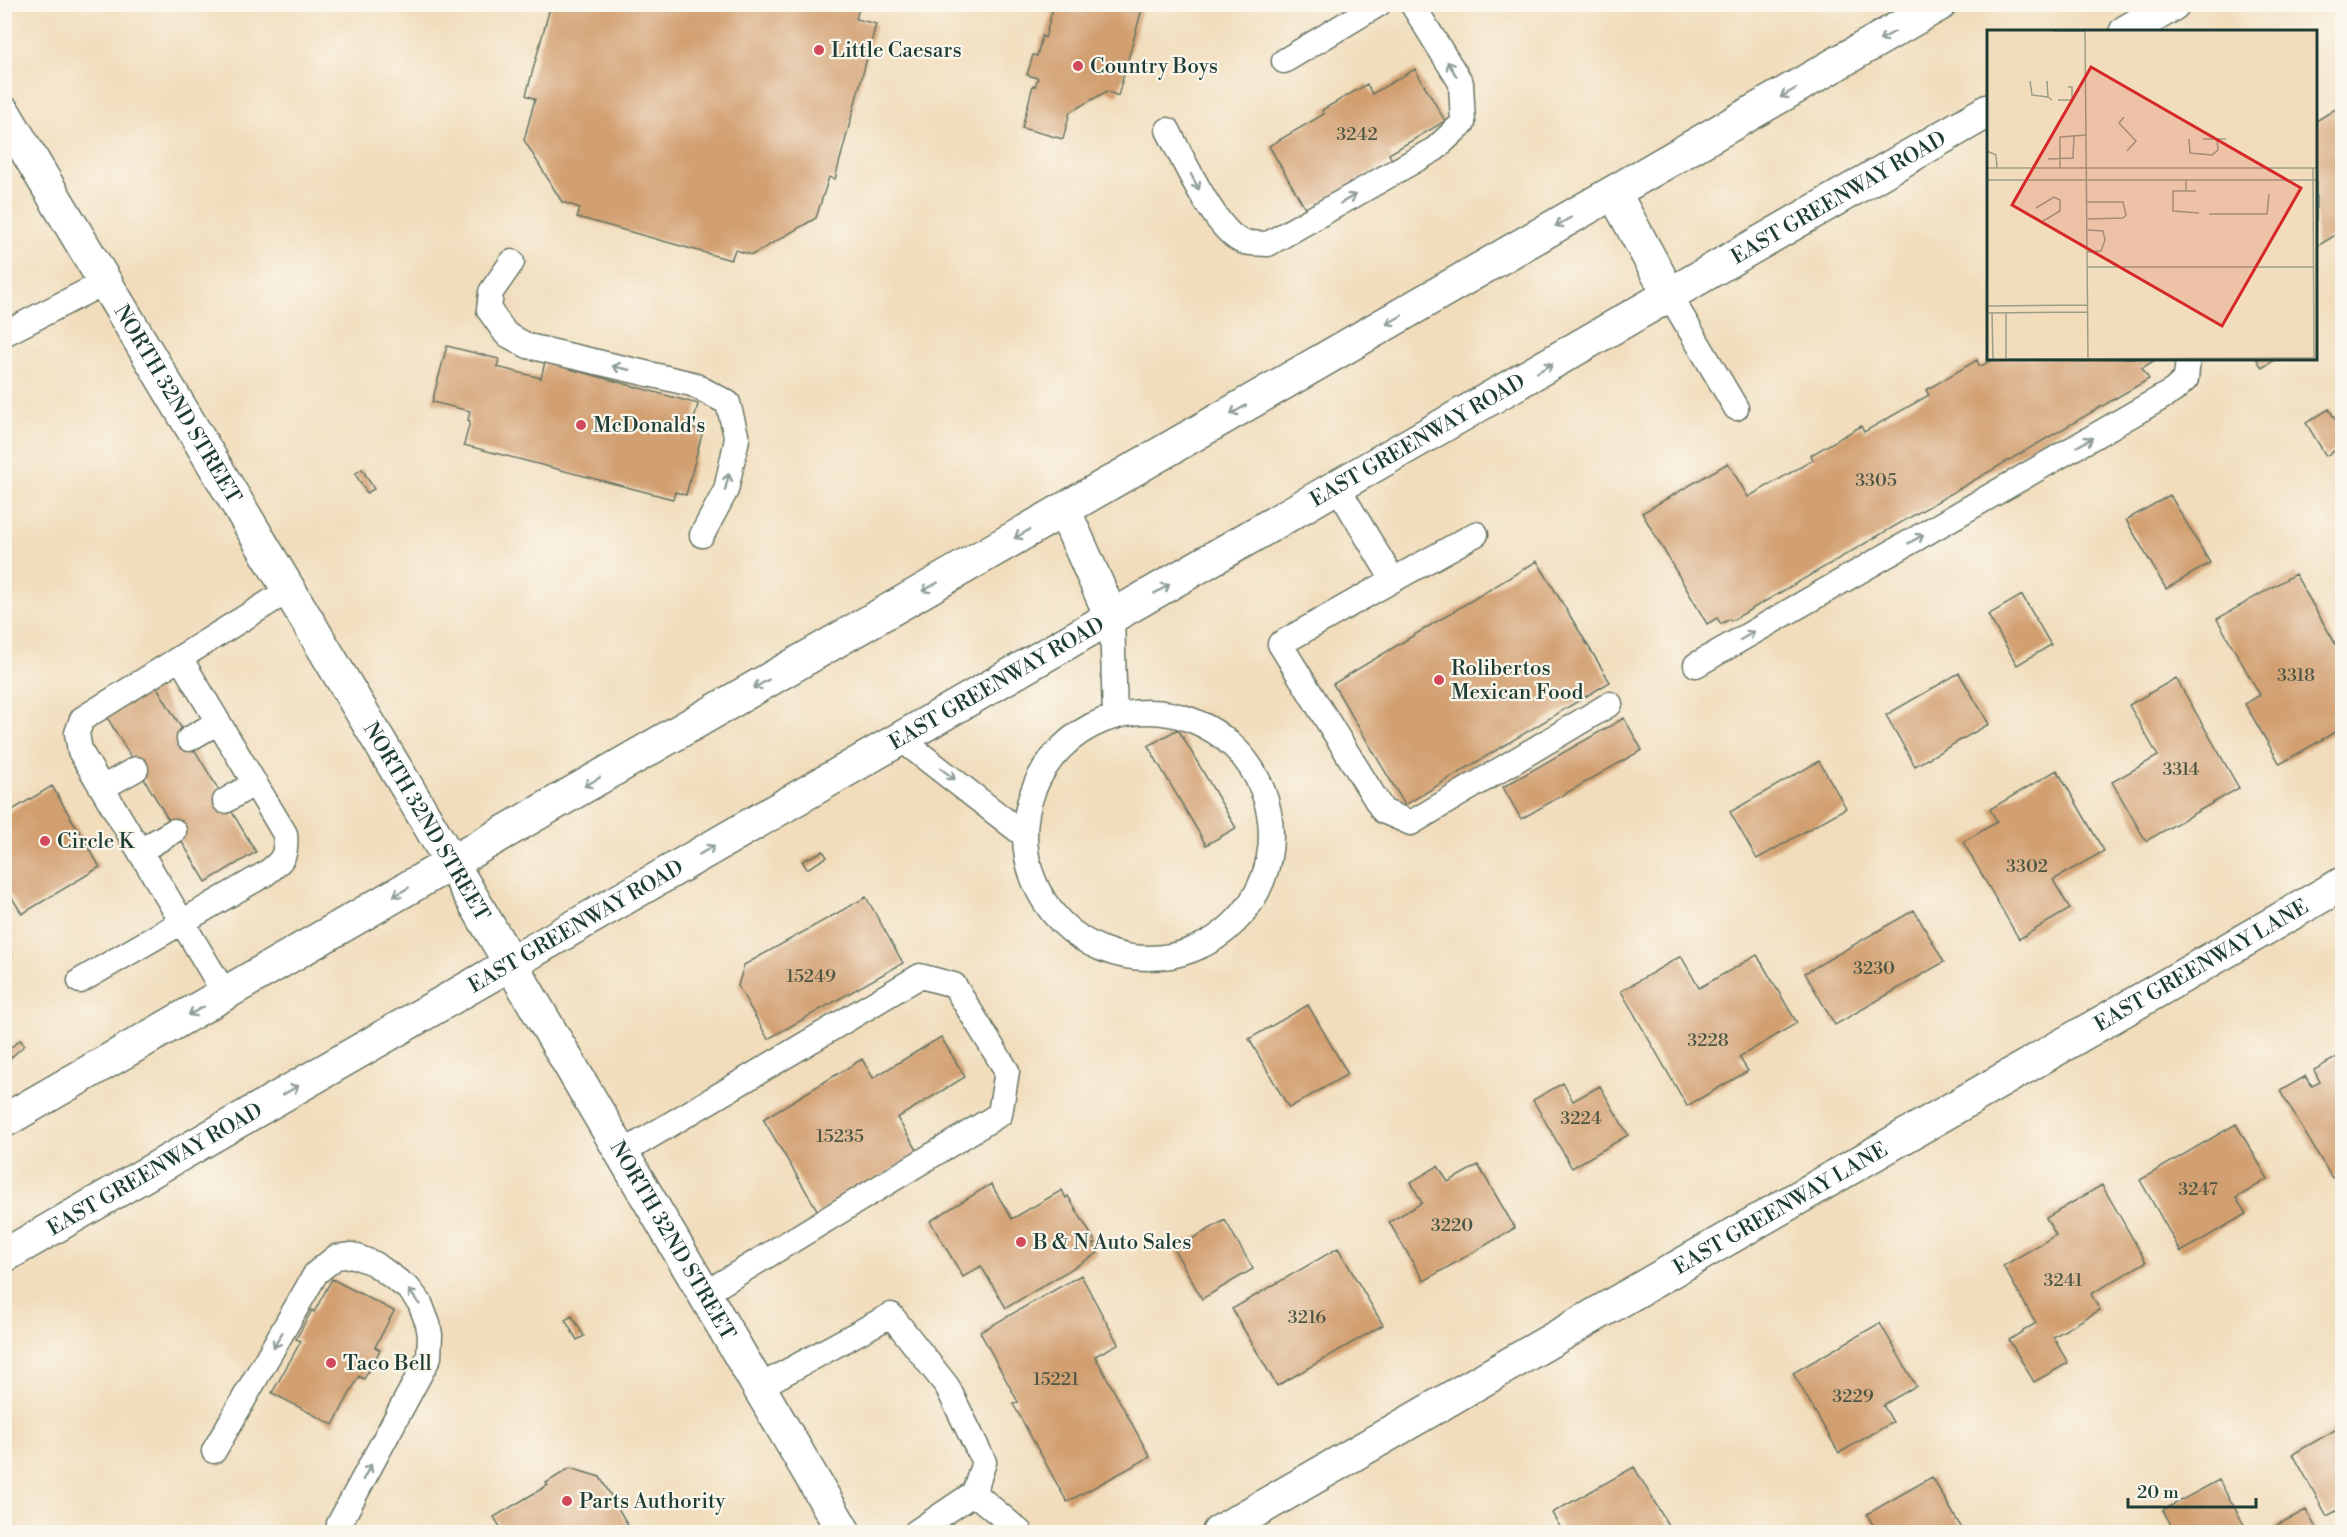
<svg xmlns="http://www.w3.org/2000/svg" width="2347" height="1537" font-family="'Libre Bodoni',serif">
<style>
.building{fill:#d29f6f}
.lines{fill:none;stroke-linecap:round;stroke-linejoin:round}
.service-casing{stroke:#687564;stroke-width:27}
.minor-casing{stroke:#687564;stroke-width:36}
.secondary-casing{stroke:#687564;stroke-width:36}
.service{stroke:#fff;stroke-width:24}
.minor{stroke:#fff;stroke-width:33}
.secondary{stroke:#fff;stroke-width:33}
.oneway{stroke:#8f9e9a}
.poi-dot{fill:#d1495b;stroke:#fbf7ec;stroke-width:2}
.labels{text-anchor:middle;stroke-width:4.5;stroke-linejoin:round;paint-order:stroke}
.number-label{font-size:18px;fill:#4c5643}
.poi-label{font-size:21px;fill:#1f3d34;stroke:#fbf7ec;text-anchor:start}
.street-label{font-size:21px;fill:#1f3d34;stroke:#fbf7ec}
.inset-road{fill:none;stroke:#9d9d86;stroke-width:1.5}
.view{fill:#d62828;fill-opacity:0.15;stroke:#d62828;stroke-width:3}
.inset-edge{fill:none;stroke:#1f3d34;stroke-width:3}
</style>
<rect width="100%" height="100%" fill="#fbf7ec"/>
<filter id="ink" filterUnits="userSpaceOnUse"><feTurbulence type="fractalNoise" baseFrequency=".0167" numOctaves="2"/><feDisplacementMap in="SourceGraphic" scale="12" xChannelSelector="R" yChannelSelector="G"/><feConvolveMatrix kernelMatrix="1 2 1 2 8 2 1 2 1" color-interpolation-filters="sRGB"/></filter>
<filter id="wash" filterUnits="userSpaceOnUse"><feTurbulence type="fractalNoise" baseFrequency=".008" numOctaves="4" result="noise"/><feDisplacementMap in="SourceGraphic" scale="24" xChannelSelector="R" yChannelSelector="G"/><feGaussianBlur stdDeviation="1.35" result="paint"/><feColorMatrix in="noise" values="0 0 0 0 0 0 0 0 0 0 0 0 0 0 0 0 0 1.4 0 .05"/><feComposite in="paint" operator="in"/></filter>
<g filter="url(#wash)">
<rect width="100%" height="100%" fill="#f1ddbc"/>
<g id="blocks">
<path class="building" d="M551,4H860L856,19L876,24L835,179L829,177L816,218L752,255L735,250L731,260L577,217L580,208L562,202L524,140L535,99L526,95Z
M1054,4H1125L1142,9L1118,96L1107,91L1070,112L1063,139L1022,128L1033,85L1035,86L1038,78L1027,75L1033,55L1037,56L1042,36L1045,38Z
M1415,69L1445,121L1389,154L1392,160L1306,210L1269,146L1324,114L1322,110L1367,84L1372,94Z
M2342,105V231L2316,247V121Z
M447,346L499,359L497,367L541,378L545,362L698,404L692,428L703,430L686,495L675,492L673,499L464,445L470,421L468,420L470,411L432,402Z
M1994,358H2158L2142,368L2149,379L1731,621L1730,619L1721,624L1717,618L1707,624L1642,513L1728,463L1748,497L1813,460L1811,455L1861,426L1864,432L1929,395L1926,390L1977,360L1980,367Z
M2256,358H2278L2262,368Z
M2329,409L2342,431V446L2326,456L2306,423Z
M362,469L374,489L367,493L355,474Z
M2170,495L2210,563L2166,589L2126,520Z
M1537,561L1610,682L1405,805L1333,684Z
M2295,574L2342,655V728L2280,764L2245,704L2260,695L2217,619Z
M2022,595L2051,645L2017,665L1988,615Z
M1959,673L1989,724L1915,766L1886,715Z
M2176,678L2239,788L2146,841L2112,782L2158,756L2129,705Z
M155,684L256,852L206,882L105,714Z
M1624,718L1642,750L1521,819L1503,787Z
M1178,729L1236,828L1206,845L1148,746Z
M1819,761L1846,808L1757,859L1730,812Z
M2057,770L2104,851L2053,880L2070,909L2019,939L1963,842L1997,822L1990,809Z
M52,786L100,867L22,914L4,885V815Z
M823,851L827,857L807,869L802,861Z
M866,897L903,963L768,1039L738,986L744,965Z
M1914,910L1944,962L1835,1025L1805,973Z
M4,945L12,957L4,962Z
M1757,955L1797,1023L1739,1057L1748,1071L1687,1106L1621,991L1681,956L1699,988Z
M1308,1005L1348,1074L1289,1108L1249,1039Z
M941,1037L965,1077L897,1118L919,1153L819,1213L763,1119L862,1059L873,1078Z
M20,1040L25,1045L7,1061L4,1053Z
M2339,1056L2342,1063V1172L2332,1178L2280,1091L2306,1076L2312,1086L2320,1082L2314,1070Z
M1563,1083L1573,1101L1600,1086L1628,1135L1572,1168L1533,1100Z
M2236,1124L2268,1179L2236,1198L2246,1214L2181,1252L2140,1180Z
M1478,1165L1515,1228L1424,1281L1389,1222L1422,1203L1411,1182L1438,1166L1448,1182Z
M991,1184L1012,1219L1062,1190L1066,1198L1068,1196L1096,1243L1093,1244L1098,1253L1006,1308L981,1266L963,1277L930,1221Z
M2102,1185L2146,1262L2091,1294L2100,1310L2053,1337L2068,1363L2034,1382L2009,1340L2036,1323L2003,1266L2056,1235L2046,1218Z
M1225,1220L1253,1269L1202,1299L1174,1249Z
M1338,1248L1383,1325L1277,1386L1232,1309Z
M1081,1275L1118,1344L1095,1356L1150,1457L1067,1502L1013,1404L1018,1402L980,1332Z
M332,1279L394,1311L375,1347L380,1350L364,1379L359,1376L333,1425L272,1393L301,1341L296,1339L312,1310L314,1312Z
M572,1316L584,1336L577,1340L565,1320Z
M1880,1323L1916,1386L1883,1405L1893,1422L1839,1453L1793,1373Z
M2342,1426V1508L2327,1516L2293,1454Z
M1634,1467L1672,1532H1563L1552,1513Z
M570,1468L600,1477L632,1532H503L494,1517L548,1485L546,1483Z
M1932,1477L1964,1532H1877L1867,1514Z
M2219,1480L2248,1532H2175L2163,1510Z
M2306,1510L2318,1532H2279L2275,1526Z"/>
</g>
</g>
<g filter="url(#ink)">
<use href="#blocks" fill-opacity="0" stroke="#687564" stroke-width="1.5"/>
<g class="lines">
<defs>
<path id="service" d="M1284,61L1379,4
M1168,130C1181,155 1217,235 1244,242C1251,244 1260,243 1268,244L1435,149L1463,123L1461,83L1412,4
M512,262L491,292L489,310L506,334L528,346L692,384L728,403L737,439L726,490L702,535
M1670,296L1736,408
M4,334L105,282
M1338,488L1393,580L1476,534
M1393,580L1280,644L1383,811L1411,823L1610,704
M1112,618L1115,717
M1696,665L2173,391L2186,379L2188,358
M1025 835a123 123 0 1 1 246 0a123 123 0 1 1-246 0Z
M189,739L218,722
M901,739L1024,835
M102,788L136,769
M225,801L255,783
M140,851L174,831
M80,981L265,874C283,861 287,856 285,834L180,658
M225,994L80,751L77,733L82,719L289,590
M622,1153L920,976L954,985L1007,1071L1000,1114L704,1294
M759,1387L891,1315L947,1386L984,1462L974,1493L916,1532
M214,1451L316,1273L336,1257L352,1255L375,1264L409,1289L420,1303L428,1324L430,1335L429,1357L339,1524
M974,1493L1020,1532"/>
<g id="minor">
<path id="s1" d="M1219,1532L2342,884"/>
</g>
<g id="secondary">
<path d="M2126,32L2173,4"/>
<path id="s2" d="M4,113L421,811L844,1532"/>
<path d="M1614,193L1670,296"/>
<path d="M1064,510L1112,618"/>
<path d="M4,1121L1940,4"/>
<path id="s3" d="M4,1256L1988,111"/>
</g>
</defs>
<use href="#service" class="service-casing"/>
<use href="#minor" class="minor-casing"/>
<use href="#secondary" class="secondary-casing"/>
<use href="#service" class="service"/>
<use href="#minor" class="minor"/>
<use href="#secondary" class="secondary"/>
</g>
<defs><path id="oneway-shaft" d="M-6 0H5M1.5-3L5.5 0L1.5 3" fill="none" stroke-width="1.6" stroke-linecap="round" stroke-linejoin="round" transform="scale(1.5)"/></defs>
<g class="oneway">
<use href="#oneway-shaft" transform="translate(1887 36) rotate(150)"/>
<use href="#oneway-shaft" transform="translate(1452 69) rotate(-122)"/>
<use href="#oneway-shaft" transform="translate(1788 93) rotate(150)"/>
<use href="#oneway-shaft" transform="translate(1195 182) rotate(62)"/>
<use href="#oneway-shaft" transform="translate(1348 199) rotate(-30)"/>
<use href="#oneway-shaft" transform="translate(1563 222) rotate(150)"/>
<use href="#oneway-shaft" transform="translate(1394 320) rotate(150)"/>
<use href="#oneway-shaft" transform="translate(621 368) rotate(-167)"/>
<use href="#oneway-shaft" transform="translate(1545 368) rotate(-30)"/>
<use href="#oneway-shaft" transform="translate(1238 410) rotate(150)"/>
<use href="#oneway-shaft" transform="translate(2085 442) rotate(-30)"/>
<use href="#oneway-shaft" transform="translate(727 482) rotate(-76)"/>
<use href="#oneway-shaft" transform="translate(1022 534) rotate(150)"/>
<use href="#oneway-shaft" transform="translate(1916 539) rotate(-30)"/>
<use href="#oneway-shaft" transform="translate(930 587) rotate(150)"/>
<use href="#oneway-shaft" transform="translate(1162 589) rotate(-30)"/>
<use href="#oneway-shaft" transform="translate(1747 636) rotate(-30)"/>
<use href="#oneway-shaft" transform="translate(761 684) rotate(150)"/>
<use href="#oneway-shaft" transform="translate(948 774) rotate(37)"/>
<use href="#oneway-shaft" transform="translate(592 782) rotate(150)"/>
<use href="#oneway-shaft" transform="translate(707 850) rotate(-30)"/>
<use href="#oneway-shaft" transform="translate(401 892) rotate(150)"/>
<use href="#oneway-shaft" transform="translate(196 1011) rotate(150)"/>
<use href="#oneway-shaft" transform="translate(291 1090) rotate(-30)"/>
<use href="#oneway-shaft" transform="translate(414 1297) rotate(-127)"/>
<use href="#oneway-shaft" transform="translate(278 1340) rotate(120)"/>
<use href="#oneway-shaft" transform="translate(367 1472) rotate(-62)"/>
</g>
</g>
<g class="poi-dot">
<circle cx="819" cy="50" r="6"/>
<circle cx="1078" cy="66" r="6"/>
<circle cx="581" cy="425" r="6"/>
<circle cx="1439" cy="680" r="6"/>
<circle cx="45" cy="841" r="6"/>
<circle cx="1021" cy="1242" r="6"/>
<circle cx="331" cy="1363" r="6"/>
<circle cx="567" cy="1501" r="6"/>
</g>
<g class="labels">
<g class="number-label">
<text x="1357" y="140">3242</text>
<text x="1876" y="486">3305</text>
<text x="2296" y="681">3318</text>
<text x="2181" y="775">3314</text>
<text x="2027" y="872">3302</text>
<text x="1874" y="974">3230</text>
<text x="811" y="982">15249</text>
<text x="1708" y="1046">3228</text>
<text x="1581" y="1124">3224</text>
<text x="840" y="1142">15235</text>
<text x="2198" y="1195">3247</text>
<text x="1452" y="1231">3220</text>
<text x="2063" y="1286">3241</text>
<text x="1307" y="1323">3216</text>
<text x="1056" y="1385">15221</text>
<text x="1853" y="1402">3229</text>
</g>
<g class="poi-label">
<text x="831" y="57">Little Caesars</text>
<text x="1090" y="73">Country Boys</text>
<text x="593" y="432">McDonald's</text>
<text x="1451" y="675">Rolibertos<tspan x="1451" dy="24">Mexican Food</tspan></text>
<text x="57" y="848">Circle K</text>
<text x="1033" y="1249">B &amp; N Auto Sales</text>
<text x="343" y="1370">Taco Bell</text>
<text x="579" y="1508">Parts Authority</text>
</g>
<g class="street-label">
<text dy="7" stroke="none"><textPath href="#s3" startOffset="2118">EAST GREENWAY ROAD</textPath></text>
<text dy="7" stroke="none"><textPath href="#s2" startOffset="339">NORTH 32ND STREET</textPath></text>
<text dy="7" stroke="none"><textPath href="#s3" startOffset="1632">EAST GREENWAY ROAD</textPath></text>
<text dy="7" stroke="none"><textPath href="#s3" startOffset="1146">EAST GREENWAY ROAD</textPath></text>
<text dy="7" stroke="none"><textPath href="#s2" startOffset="825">NORTH 32ND STREET</textPath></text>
<text dy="7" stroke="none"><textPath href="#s3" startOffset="660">EAST GREENWAY ROAD</textPath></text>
<text dy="7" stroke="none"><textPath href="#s1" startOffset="1134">EAST GREENWAY LANE</textPath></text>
<text dy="7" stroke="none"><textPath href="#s3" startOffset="174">EAST GREENWAY ROAD</textPath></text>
<text dy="7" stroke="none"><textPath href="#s1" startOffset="648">EAST GREENWAY LANE</textPath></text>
<text dy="7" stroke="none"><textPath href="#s2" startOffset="1311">NORTH 32ND STREET</textPath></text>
</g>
</g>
<g transform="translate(1987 30)">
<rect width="330" height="330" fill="#f1ddbc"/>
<path class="inset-road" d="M67,1H98M98,1L101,329M43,51L45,65L61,67M60,51L61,67L65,70M71,70H85V57H81M137,87L132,93L149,111L140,121M202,109L203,123L225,125L231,120L230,109M216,109H239M0,121L9,125L10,138M61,129L86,128L87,105M0,138H330M73,138V107L100,105M326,138L327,329M0,150H330M199,150V161H209M199,161H186V181L212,183M100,172H136L139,185L136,188L101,189M49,178L67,167L73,170V181L56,191M222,184H280L282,164M101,200L116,201L118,210L114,221L101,222M101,237H326M0,276L101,275M0,283L101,282M5,283L6,329M19,283V329M21,329L327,328"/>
<path class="view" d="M104,37L314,158L235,296L25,175Z"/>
<rect width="330" height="330" class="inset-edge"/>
</g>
<rect width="2347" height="1537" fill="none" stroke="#fbf7ec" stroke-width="24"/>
<path d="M2128 1498v9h128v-9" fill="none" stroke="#1f3d34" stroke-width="3"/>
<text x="2137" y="1498" font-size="18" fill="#1f3d34" stroke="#fbf7ec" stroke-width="4.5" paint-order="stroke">20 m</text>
</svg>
